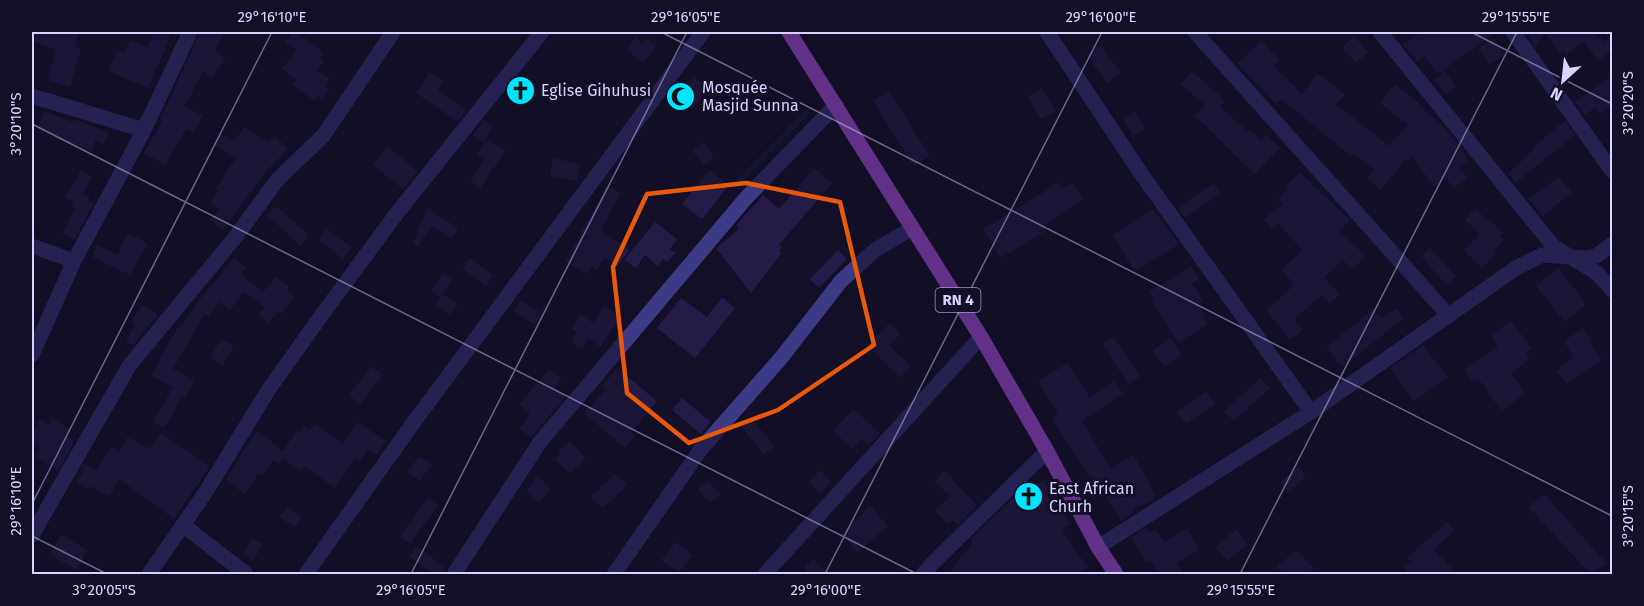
<svg xmlns="http://www.w3.org/2000/svg" width="1644" height="606" font-family="'Fira Sans',sans-serif">
<style>
.lines{fill:none;stroke-linecap:round;stroke-linejoin:round}
.stream{stroke:#0c2248;stroke-width:4.5}
.building{fill:#241b47}
.minor{stroke:#3d3a85;stroke-width:15}
.major{stroke:#c25bff;stroke-width:15}
.marked{fill:none;stroke:#e8590c;stroke-width:4.5;stroke-linejoin:round}
.ticks{fill:none;stroke:#d9d4ff;stroke-width:1.5;stroke-opacity:0.45}
.labels{text-anchor:middle;stroke-width:6;stroke-linejoin:round;paint-order:stroke}
.shield{fill:#130f26;stroke:#9e99be;stroke-width:1.5}
.shield-label{font-size:15px;font-weight:bold;fill:#d9d4ff}
.poi-label{font-size:16px;fill:#d9d4ff;stroke:#130f26;text-anchor:start}
.neatline{fill:none;stroke:#d9d4ff;stroke-width:2}
.ticks-label{font-size:15px;text-anchor:middle;fill:#d9d4ff}
</style>
<rect width="100%" height="100%" fill="#130f26"/>
<g class="lines">
<path class="stream" d="M739,181L807,112"/>
</g>
<path class="building" d="M32,32H69L78,34L74,46L81,49L70,87L48,80L56,50L32,41Z
M154,32L170,37L148,88L108,71L117,50L124,53L130,40L147,47Z
M200,32H225L215,51L226,58L212,77L203,71L185,106L203,116L193,133L186,129L165,165L144,153L162,121L160,120Z
M293,32H297L324,53L320,57L324,61L317,70L330,79L325,86L330,89L323,99L318,96L315,101L292,85L296,80L282,69L296,50L285,42Z
M1421,32H1495L1438,74L1424,56L1417,62L1403,45Z
M1525,32H1597L1594,34L1598,38L1600,36L1604,42L1612,36V50L1598,61L1584,41L1564,57L1544,32L1536,47Z
M1354,36L1368,52L1356,63L1342,48Z
M635,37L643,43L646,38L656,46L643,63L626,49Z
M1493,38L1504,55L1490,65L1478,49Z
M1261,41L1279,60L1273,66L1302,94L1317,74L1325,78L1345,95L1336,104L1389,146L1408,125L1380,103L1395,84L1419,103L1418,104L1445,128L1463,150L1469,163L1460,167L1468,179L1453,188L1446,178L1434,187L1412,156L1406,162L1405,160L1381,190L1367,178L1374,170L1353,153L1351,156L1281,99L1276,104L1237,64Z
M1100,45L1121,73L1107,83L1086,55Z
M1192,71L1225,101L1220,107L1247,131L1249,129L1261,141L1267,135L1280,148L1255,174L1195,116L1205,105L1180,84Z
M1444,71L1456,86L1446,94L1434,80Z
M430,72L444,82L438,90L467,110L458,122L416,93Z
M694,76L709,93L687,111L673,95Z
M1612,76V106L1600,114L1595,108L1584,115L1575,102Z
M1042,88L1056,111L1041,119L1027,97Z
M889,91L930,156L914,166L873,101Z
M44,111L72,122L73,119L109,132L104,145L95,141L92,151L56,138L57,136L37,128Z
M1135,111L1146,128L1134,136L1122,119Z
M484,120L494,126L483,142L473,135Z
M1565,121L1575,135L1515,183L1508,174L1534,149L1533,147Z
M244,127L269,142L275,136L288,149L267,170L223,230L210,220L219,209L210,202L218,191L215,189L236,158L214,145L221,133L235,140Z
M486,140L506,150L480,188L470,180L485,159L477,154Z
M703,142L714,158L704,166L692,150Z
M388,147L418,171L403,189L373,165Z
M553,158L580,164L577,181L550,176Z
M814,168L832,183L779,245L782,248L779,251L781,254L751,293L716,248L739,229L736,225L763,195L779,209Z
M81,170L92,177L82,194L90,197L88,201L94,204L74,240L62,233L75,209L71,207L74,201L65,198Z
M709,170L729,185L702,219L682,204Z
M1300,172L1350,220L1339,231L1366,256L1353,270L1343,260L1324,277L1340,294L1329,304L1321,295L1294,320L1303,330L1290,340L1266,310L1293,286L1291,284L1293,283L1282,270L1302,250L1279,224L1272,229L1264,219L1283,203L1278,198L1288,188L1286,186Z
M1559,177L1572,192L1543,216L1528,198Z
M1057,182L1062,189L1072,183L1083,199L1043,227L1046,231L1000,258L983,229L1041,194Z
M1214,183L1221,193L1185,218L1178,207Z
M607,186L621,193L601,230L629,250L617,267L605,257L597,270L592,267L588,274L565,261Z
M276,206L309,235L301,246L267,215Z
M427,208L458,228L452,239L431,226L418,247L413,244Z
M1153,209L1179,244L1135,272L1113,235Z
M1475,209L1503,232L1499,236L1504,240L1493,252L1495,254L1482,268L1464,250L1479,235L1478,232L1465,220Z
M655,222L677,239L670,249L675,253L667,262L663,259L658,266L645,255L636,268L624,260Z
M327,229L352,248L343,259L319,240Z
M128,233L148,244L130,275L92,257L97,245L117,255Z
M1430,248L1456,276L1446,285L1421,256Z
M838,250L847,259L819,288L810,279Z
M234,258L246,268L241,274L263,292L276,276L289,287L287,290L295,296L281,314L278,312L269,323L258,314L264,307L244,292L230,310L219,302L209,316L205,314L173,369L194,380L185,399L182,397L164,428L153,422L173,387L151,376L165,349L181,323L183,324L201,298Z
M470,258L493,276L486,286L462,268Z
M1191,266L1199,279L1192,284L1203,300L1198,304L1205,315L1203,317L1208,324L1178,343L1152,302L1154,301L1149,292Z
M1558,267L1586,304L1565,322L1536,286Z
M443,273L453,280L441,296L443,294L458,305L450,315L435,304L440,297L431,290Z
M722,297L735,308L695,358L657,328L681,298L707,317Z
M521,300L542,314L535,325L514,311Z
M142,305L158,315L133,345L126,342L135,324L131,322Z
M604,306L622,316L600,347L589,338L582,349L571,342L577,332L571,328L581,314L593,323Z
M1396,308L1404,318L1342,367L1326,347L1374,309L1382,318Z
M1511,321L1532,348L1526,353L1530,358L1511,374L1526,393L1501,411L1482,383L1478,379L1472,382L1464,370L1498,347L1490,335Z
M890,323L901,334L889,345L911,366L900,378L867,346Z
M1583,328L1592,341L1590,343L1602,359L1567,384L1556,371L1573,357L1564,341Z
M1113,337L1141,376L1128,384L1102,344Z
M1171,338L1182,355L1164,367L1153,350Z
M221,339L234,345L223,365L210,358Z
M1423,345L1448,378L1414,401L1390,368Z
M1068,363L1090,398L1115,381L1123,393L1082,421L1111,469L1133,455L1144,473L1156,499L1133,509L1135,512L1121,521L1092,476L1089,477L1052,418L1058,414L1038,381Z
M372,366L383,375L360,404L349,395Z
M617,368L657,401L631,433L635,436L625,448L584,413L606,389L602,386Z
M549,369L562,378L554,389L566,397L531,437L519,429L530,413L519,404Z
M1261,378L1270,388L1234,421L1224,411Z
M1206,391L1215,404L1186,424L1177,412Z
M682,398L711,422L701,434L672,410Z
M853,409L880,433L869,446L862,439L853,449L833,431Z
M751,417L774,446L764,455L740,425Z
M53,418L71,430L67,436L75,441L58,471L35,456L39,449L32,444V433L40,419L49,424Z
M357,422L386,441L377,455L368,449L359,462L355,459L335,488L304,466L300,471L283,459L279,464L274,460L262,475L259,473L245,494L225,480L240,458L243,450L258,431L283,451L297,430L300,432L304,426L310,430L314,423L343,443Z
M161,433L210,466L174,519L119,479L110,496L90,486L88,489L77,482L85,467L78,474L84,464L97,471L111,446L120,451L127,437L150,449Z
M569,441L586,459L570,474L555,459L560,454L558,452Z
M419,456L432,464L420,481L408,472Z
M1298,467L1306,477L1288,492L1280,482Z
M820,470L832,481L820,493L808,482Z
M944,470L977,506L958,525L953,520L948,524L935,511L951,496L934,482Z
M615,474L627,485L603,508L591,497Z
M538,476L551,490L539,503L526,491Z
M1044,480L1070,524L1062,530L1088,568L1079,574H948L973,542L971,539L1014,497Z
M708,481L721,495L710,503L698,489Z
M1544,494L1606,563L1593,574H1590L1529,507Z
M428,498L438,505L410,544L400,536Z
M288,506L302,518L294,527L279,517Z
M870,506L888,526L857,553L842,534Z
M1447,522L1454,530L1434,550L1457,574H1410L1404,568L1411,562L1407,558Z
M1146,528L1149,533L1155,529L1164,542L1187,529L1199,550L1177,563L1184,574H1159L1150,560L1147,563L1131,537Z
M1236,529L1248,544L1227,561L1215,547Z
M62,535L87,550L77,570L49,555Z
M252,538L263,544L253,561L243,555Z
M676,542L693,555L678,573L661,560Z
M418,546L446,569L444,574H432L409,556Z
M1296,550L1314,569L1307,574H1284L1277,567Z
M813,559L828,574H810L804,568Z"/>
<g class="lines">
<path class="minor" d="M1047,32L1140,172L1311,412
M1195,32L1449,316
M1380,32L1554,247L1597,273L1612,290
M1513,32L1612,171
M32,96L144,130
M32,246L74,261
M32,355L74,261L144,130L190,32
M183,525L246,574
M32,535L129,366L237,235L277,180L323,136L393,32
M1098,547L1311,412L1516,268L1542,255L1588,258L1596,256L1612,244
M149,574L205,493L269,389L321,316L397,213L542,32
M306,574L411,426L703,32
M454,574L540,442L746,198L836,105
M614,574L701,449L781,358L841,281L875,250L913,228
M765,574L981,337
M923,574L934,562L1047,451"/>
<path class="major" d="M789,32L981,337L1047,451L1098,547L1116,574"/>
</g>
<path d="M0 0H1644V606H0ZM746,183L840,202L874,345L778,410L689,443L627,393L613,267L647,194Z" fill="#130f26" fill-opacity=".55" fill-rule="evenodd"/>
<path class="marked" d="M746,183L840,202L874,345L778,410L689,443L627,393L613,267L647,194Z"/>
<path class="ticks" d="M661,32L1612,516M1471,32L1612,104M32,124L917,574M32,504L272,32M32,536L107,574M411,574L687,32M825,574L1102,32M1240,574L1517,32"/>
<defs>
<symbol id="church-disc" viewBox="-11 -11 22 22"><circle r="9.5" fill="#00e5ff" stroke="#130f26"/><path d="M-1.2-6h2.4v3.5h3.3v2.4h-3.3V6h-2.4V-.1h-3.3v-2.4h3.3Z" fill="#111"/></symbol>
<symbol id="mosque-disc" viewBox="-11 -11 22 22"><circle r="9.5" fill="#00e5ff" stroke="#130f26"/><path d="M3.5-4.9A6 6 0 1 0 3.5 4.9A5 5 0 1 1 3.5-4.9Z" fill="#111"/></symbol>
</defs>
<g fill-rule="evenodd">
<use href="#church-disc" x="504" y="74" width="33" height="33"/>
<use href="#mosque-disc" x="664" y="80" width="33" height="33"/>
<use href="#church-disc" x="1012" y="480" width="33" height="33"/>
</g>
<g class="labels">
<rect class="shield" x="935.5" y="288" width="45" height="24" rx="4.5"/>
<g class="shield-label">
<text x="958" y="305">RN 4</text>
</g>
<g class="poi-label">
<text x="702" y="93">Mosquée<tspan x="702" dy="18">Masjid Sunna</tspan></text>
<text x="541" y="96">Eglise Gihuhusi</text>
<text x="1049" y="494">East African<tspan x="1049" dy="18">Churh</tspan></text>
</g>
</g>
<rect width="1644" height="606" fill="none" stroke="#130f26" stroke-width="66"/>
<g transform="translate(1563 81) rotate(207)" stroke="#130f26" stroke-width="4.5" paint-order="stroke">
<path d="M0-4.5L10 22L0 15L-10 22Z" fill="#d9d4ff"/>
<text y="-9" font-size="16" font-weight="bold" text-anchor="middle" fill="#d9d4ff">N</text>
</g>
<rect x="33" y="33" width="1578" height="540" class="neatline"/>
<g class="ticks-label">
<text x="272" y="22">29°16'10"E</text>
<text x="686" y="22">29°16'05"E</text>
<text x="1101" y="22">29°16'00"E</text>
<text x="1516" y="22">29°15'55"E</text>
<text transform="translate(1628 103) rotate(-90)" y="5">3°20'20"S</text>
<text transform="translate(16 124) rotate(-90)" y="5">3°20'10"S</text>
<text transform="translate(16 501) rotate(-90)" y="5">29°16'10"E</text>
<text transform="translate(1628 516) rotate(-90)" y="5">3°20'15"S</text>
<text x="104" y="595">3°20'05"S</text>
<text x="411" y="595">29°16'05"E</text>
<text x="826" y="595">29°16'00"E</text>
<text x="1241" y="595">29°15'55"E</text>
</g>
</svg>
